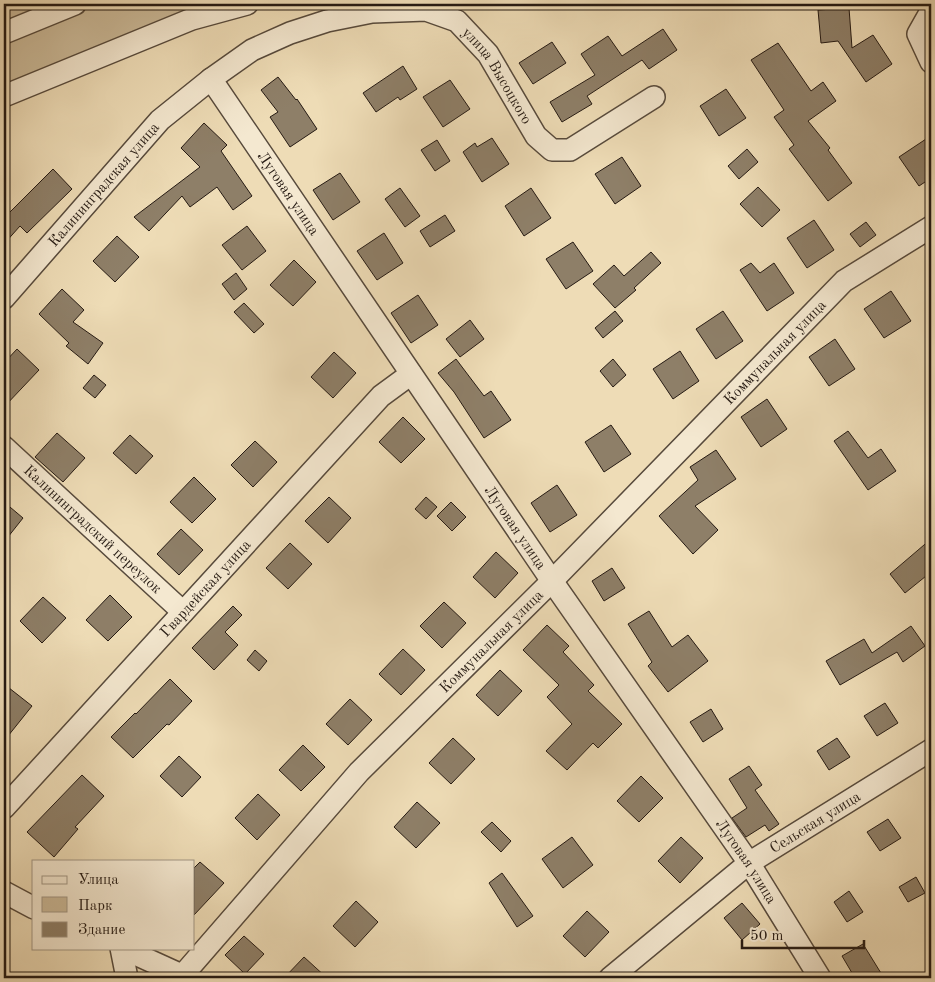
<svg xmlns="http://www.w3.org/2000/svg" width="935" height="982" font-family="'Old Standard TT',serif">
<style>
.green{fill:#ccbb9a;stroke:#786a56}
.building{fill:#8e7f68;stroke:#251a13}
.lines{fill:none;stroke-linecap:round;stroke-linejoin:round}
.minor-casing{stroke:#574a3c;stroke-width:24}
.minor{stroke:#f4e8d0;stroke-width:21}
.labels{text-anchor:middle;stroke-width:4.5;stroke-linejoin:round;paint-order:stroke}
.street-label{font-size:15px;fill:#251a13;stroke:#f4e8d0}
</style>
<rect width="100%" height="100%" fill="#eedcb6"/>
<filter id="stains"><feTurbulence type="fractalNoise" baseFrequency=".004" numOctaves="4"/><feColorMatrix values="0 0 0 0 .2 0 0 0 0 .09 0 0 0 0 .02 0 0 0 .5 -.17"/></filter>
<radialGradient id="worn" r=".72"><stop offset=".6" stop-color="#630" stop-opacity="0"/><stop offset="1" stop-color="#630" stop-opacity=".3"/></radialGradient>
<path class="green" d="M4,4H269L173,30L4,95Z"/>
<path class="building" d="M849,8L852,48L873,35L892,64L866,82L838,41L821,43L818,10Z
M663,29L677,50L649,69L642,60L587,96L592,104L562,122L550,102L595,75L581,54L608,36L622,56Z
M552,42L566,63L533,84L519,63Z
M778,43L811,91L823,82L836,101L808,121L830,148L828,150L852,183L828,201L789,149L794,145L774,117L784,110L751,60Z
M403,66L417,89L400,100L398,97L376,112L363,93Z
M278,77L296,100L297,99L317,129L290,147L270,117L278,112L261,90Z
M450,80L470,109L443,127L423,97Z
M726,89L746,118L719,136L700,106Z
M204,123L227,145L221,151L252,196L233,210L217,187L190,207L182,196L149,231L134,217L200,167L181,148Z
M492,138L509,164L482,182L463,152L475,143L477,147Z
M926,139L931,148V178L919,186L899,157Z
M437,140L450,161L435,171L421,150Z
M747,149L758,162L739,179L728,166Z
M622,157L641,186L615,204L595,174Z
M53,169L72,189L27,233L20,226L4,244V218Z
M340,173L360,202L333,220L313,190Z
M758,187L780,210L762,227L740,204Z
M400,188L420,216L405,227L385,199Z
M531,188L551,218L524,236L505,206Z
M445,215L455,231L430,247L420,231Z
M814,220L834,250L807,268L787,238Z
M866,222L876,235L860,247L850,234Z
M247,226L266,251L242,270L222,245Z
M384,233L403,263L377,280L357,251Z
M117,236L139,257L115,282L93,261Z
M573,242L593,271L566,289L546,259Z
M651,252L661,263L634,288L636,290L615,308L593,284L614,265L624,276Z
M294,260L316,282L293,306L270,285Z
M751,263L760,273L774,263L794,293L767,311L740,270Z
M236,273L247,289L234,300L222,284Z
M62,289L84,310L73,322L103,343L88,364L66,346L69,343L39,314Z
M891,291L911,321L884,338L864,309Z
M418,295L438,325L411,343L391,313Z
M244,303L264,324L254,333L234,312Z
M615,311L623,321L603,338L595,328Z
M723,311L743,341L716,359L696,329Z
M470,320L484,339L460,357L446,339Z
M835,339L855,369L829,386L809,357Z
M17,349L39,370L4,407V363Z
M680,351L699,381L673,399L653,369Z
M334,352L356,373L333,398L311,377Z
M456,359L484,396L491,391L511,420L484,438L454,392L438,373Z
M613,359L626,375L613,387L600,371Z
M94,375L106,385L95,398L83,388Z
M767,399L787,429L761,447L741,417Z
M403,417L425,439L401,463L379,442Z
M611,425L631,454L604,472L585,442Z
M848,431L868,458L881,449L896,471L868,490L834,441Z
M57,433L85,458L63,482L35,457Z
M130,435L153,456L136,474L113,453Z
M255,441L277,462L253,487L231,465Z
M716,450L736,479L695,506L718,530L693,554L659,516L698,480L690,467Z
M194,477L216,499L192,523L170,502Z
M557,485L577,515L550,532L531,503Z
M329,497L351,518L328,543L305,521Z
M426,497L437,507L426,519L415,509Z
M4,502L23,518L4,542Z
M451,502L466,517L452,531L437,516Z
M181,529L203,550L179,575L157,554Z
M931,539V572L905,593L890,574Z
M290,543L312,564L288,589L266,568Z
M496,552L518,573L495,598L473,577Z
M612,568L625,588L604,601L592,581Z
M110,595L132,617L108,641L86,620Z
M43,597L66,618L42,643L20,621Z
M444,602L466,623L442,648L420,626Z
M233,606L242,615L225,632L238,645L214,670L192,648Z
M649,611L672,647L688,635L708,661L668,692L648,666L652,662L628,624Z
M547,625L569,646L563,652L594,685L588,691L622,724L598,748L593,743L567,770L546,751L572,724L547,697L559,685L523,650Z
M911,626L925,646L903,662L897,652L840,685L826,661L864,639L872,653Z
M403,649L425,670L401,695L379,674Z
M255,650L267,661L259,671L247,660Z
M500,670L522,691L498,716L476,695Z
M170,679L192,701L169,725L167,724L133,758L111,737L135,713L136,714Z
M4,684L32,706L4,741Z
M350,699L372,720L348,745L326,724Z
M885,703L898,723L877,736L864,716Z
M711,709L723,729L703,742L690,722Z
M453,738L475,759L451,784L429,763Z
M837,738L850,757L829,770L817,751Z
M303,745L325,767L301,791L279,770Z
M179,756L201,777L182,797L160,776Z
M749,766L762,785L755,790L779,824L769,831L765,825L746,837L732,818L747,808L729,779Z
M82,775L104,796L75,827L78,829L54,857L27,832Z
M641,776L663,798L639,822L617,801Z
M258,794L280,815L257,840L235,818Z
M417,802L440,823L416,848L394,827Z
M888,819L901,838L880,851L867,832Z
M492,822L511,841L501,852L481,832Z
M572,837L593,865L563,888L542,859Z
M681,837L703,858L680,883L658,861Z
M200,862L224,883L194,915V868Z
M502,873L533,916L517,927L489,883Z
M916,877L925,893L908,902L899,887Z
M849,891L863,912L847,922L834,902Z
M356,901L378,922L355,947L333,926Z
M742,903L760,924L742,940L724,918Z
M587,911L609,932L585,957L563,936Z
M244,936L264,954L245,974L225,955Z
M863,944L884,978H855L842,956Z
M304,957L327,978H284Z"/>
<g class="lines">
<defs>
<g id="minor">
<path d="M931,11L918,34L931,62"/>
<path d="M4,33L75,4"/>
<path id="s1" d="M211,79L552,581L749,863L820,978"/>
<path d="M4,96L192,19L247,4"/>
<path id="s2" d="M4,298L160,120L211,79L252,50L290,33L327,21L372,12L426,10L457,21L488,54L536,136L552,150H570L654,97"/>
<path id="s3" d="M4,447L183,612"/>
<path id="s4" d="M4,808L381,396L411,374"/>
<path d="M4,892L34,908"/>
<path d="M121,948L127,978"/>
<path d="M122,948L188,978"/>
<path id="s5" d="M182,976L359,772L552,581L844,281L931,227"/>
<path id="s6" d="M610,978L749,863L931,750"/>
</g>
</defs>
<use href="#minor" class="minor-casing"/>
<use href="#minor" class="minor"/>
</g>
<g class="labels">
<g class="street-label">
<text dy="5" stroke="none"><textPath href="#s2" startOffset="634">улица Высоцкого</textPath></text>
<text dy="5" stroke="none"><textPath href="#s2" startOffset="151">Калининградская улица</textPath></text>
<text dy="5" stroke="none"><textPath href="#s1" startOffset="138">Луговая улица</textPath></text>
<text dy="5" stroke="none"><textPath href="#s5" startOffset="861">Коммунальная улица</textPath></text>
<text dy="5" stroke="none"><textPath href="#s1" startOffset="542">Луговая улица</textPath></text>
<text dy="5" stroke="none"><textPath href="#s3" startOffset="121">Калининградский переулок</textPath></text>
<text dy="5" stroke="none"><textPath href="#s4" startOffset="298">Гвардейская улица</textPath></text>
<text dy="5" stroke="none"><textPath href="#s5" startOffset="456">Коммунальная улица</textPath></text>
<text dy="5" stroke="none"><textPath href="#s6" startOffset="258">Сельская улица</textPath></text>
<text dy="5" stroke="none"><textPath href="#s1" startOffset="948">Луговая улица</textPath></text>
</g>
</g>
<rect width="935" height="982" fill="none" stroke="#eedcb6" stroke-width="20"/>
<rect x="5" y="5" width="925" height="972" fill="none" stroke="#251a13" stroke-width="2.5"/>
<rect x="10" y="10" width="915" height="962" fill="none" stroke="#251a13"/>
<rect x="32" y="860" width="162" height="90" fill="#f4e8d0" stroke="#a19684"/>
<rect x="42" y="876" width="25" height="8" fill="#f4e8d0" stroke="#a19684"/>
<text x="78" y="884" font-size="15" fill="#251a13">Улица</text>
<rect x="42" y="897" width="25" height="15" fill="#ccbb9a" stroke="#a19684"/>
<text x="78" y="910" font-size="15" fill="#251a13">Парк</text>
<rect x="42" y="922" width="25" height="15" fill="#8e7f68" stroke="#a19684"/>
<text x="78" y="934" font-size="15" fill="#251a13">Здание</text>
<path d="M742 940v8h122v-8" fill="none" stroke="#251a13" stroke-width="2.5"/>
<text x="750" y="940" font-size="15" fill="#251a13" stroke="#f4e8d0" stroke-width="4" paint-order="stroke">50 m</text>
<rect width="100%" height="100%" filter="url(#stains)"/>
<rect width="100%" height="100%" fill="url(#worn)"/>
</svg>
